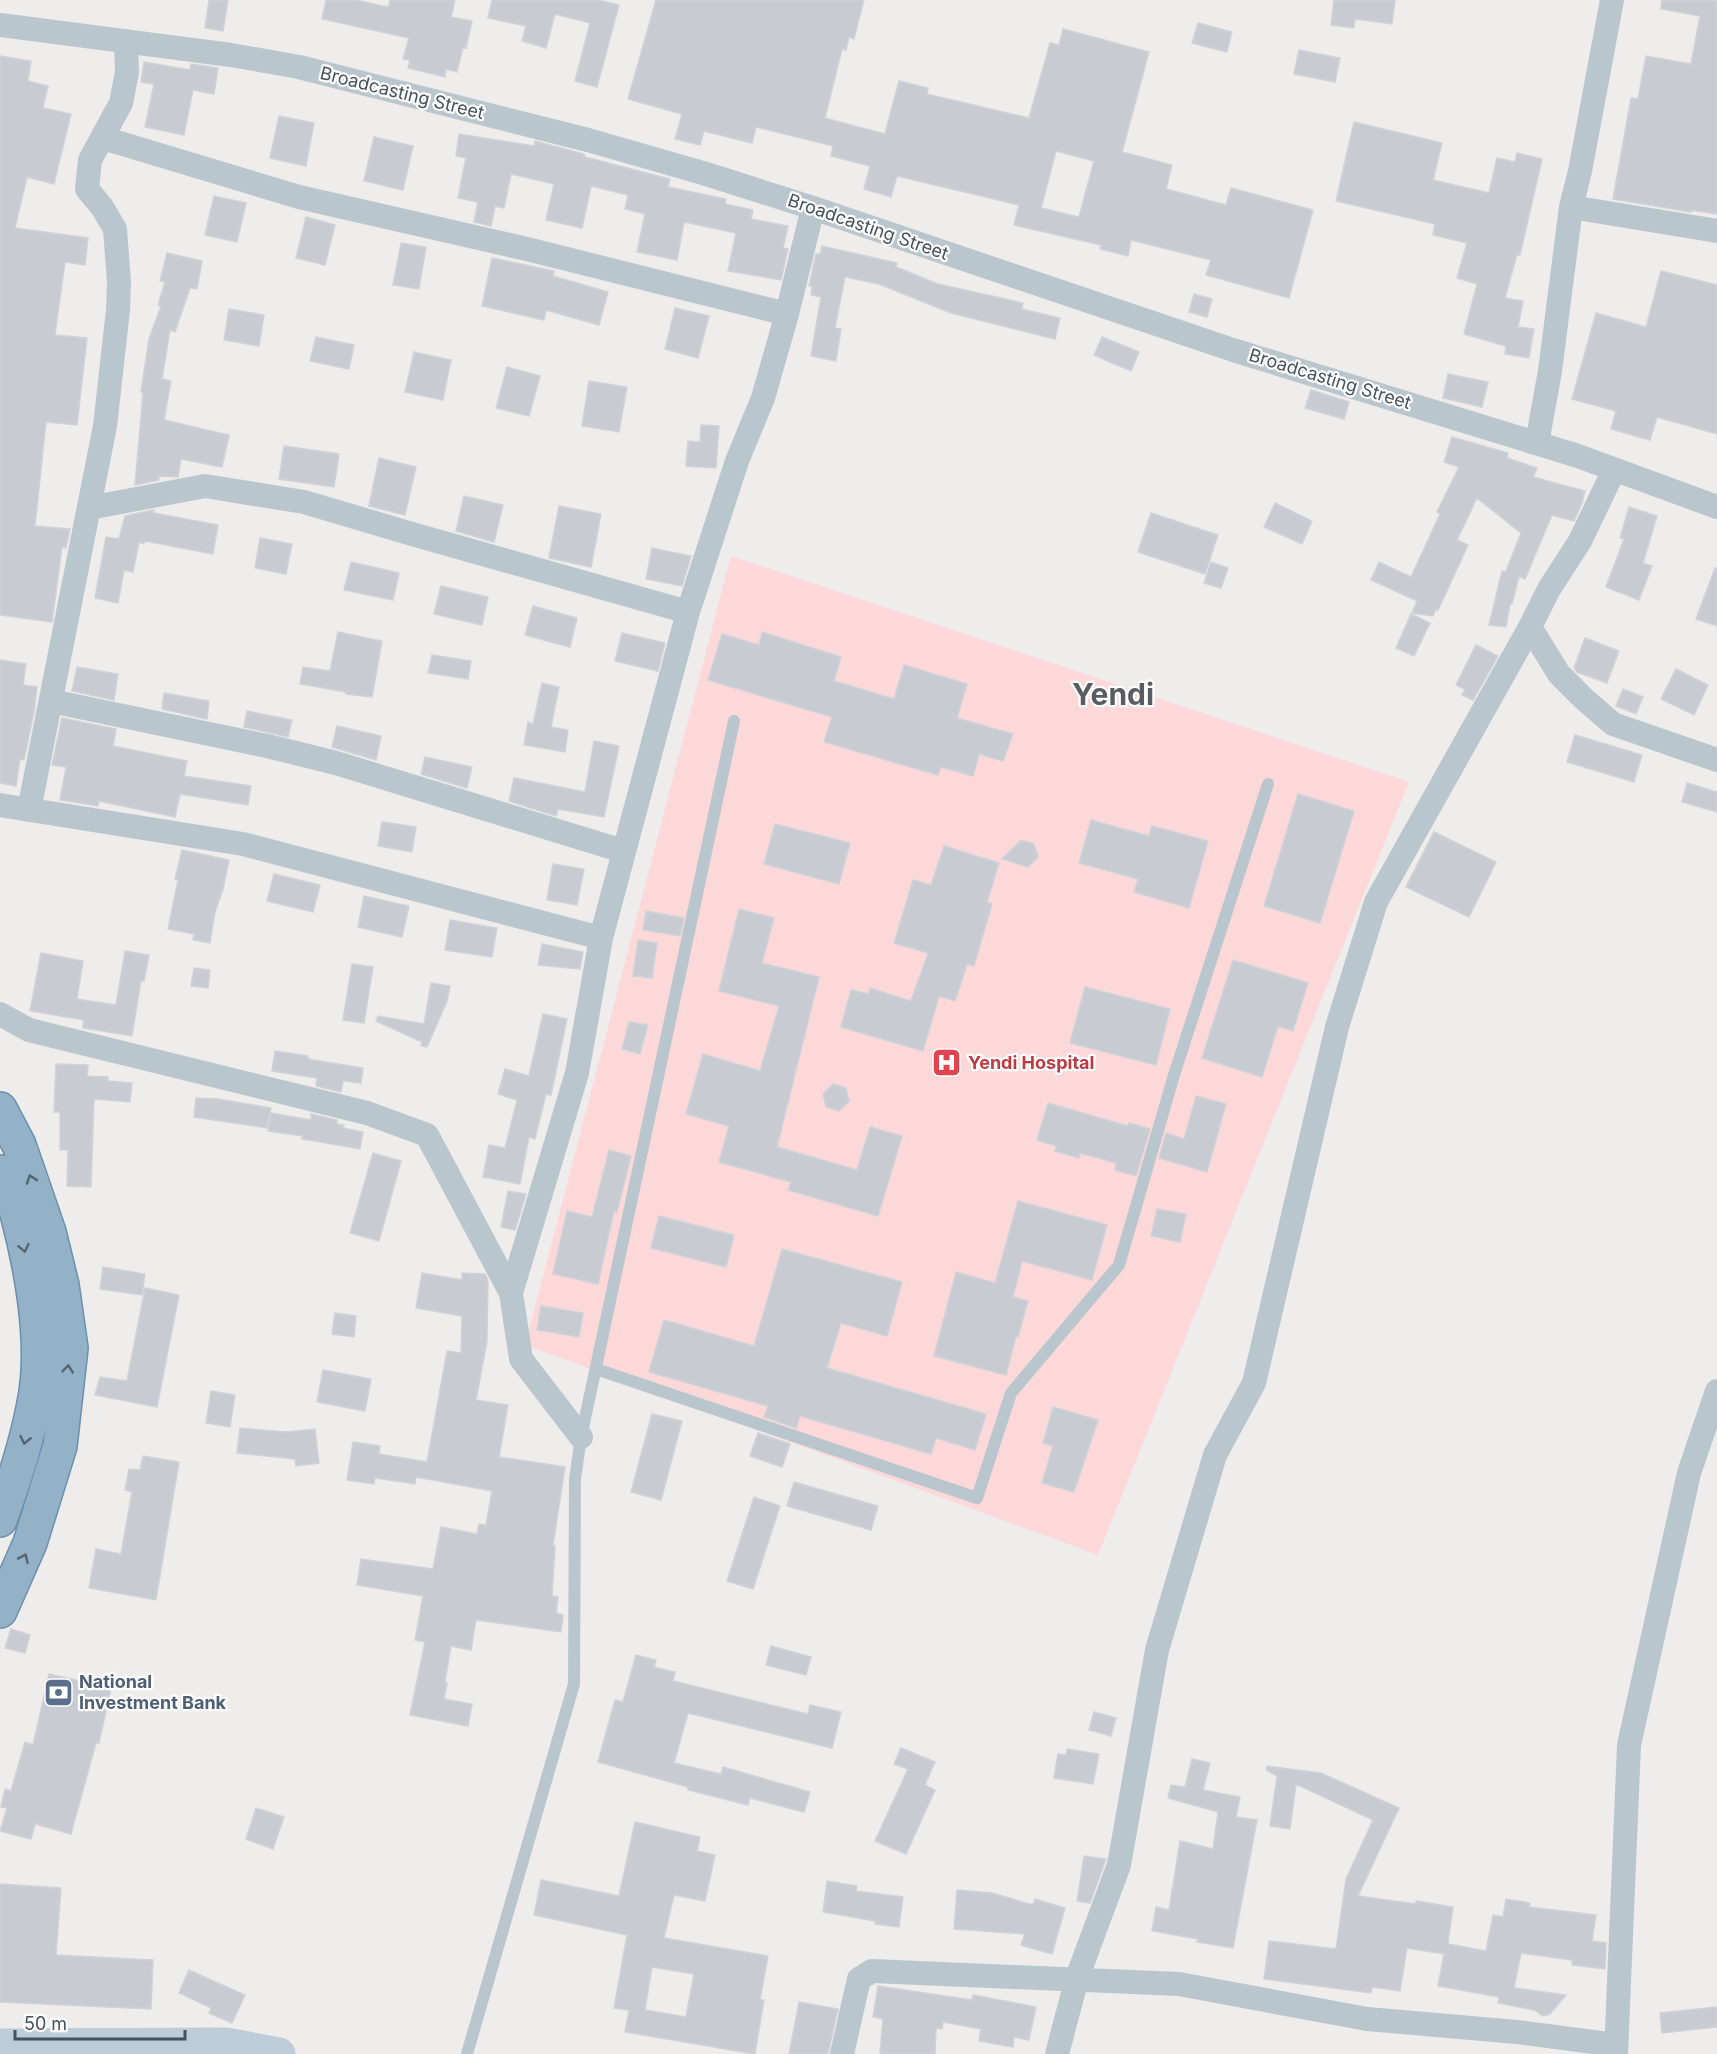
<svg xmlns="http://www.w3.org/2000/svg" width="1717" height="2054" font-family="Inter,sans-serif">
<style>
.medical{fill:#fdd8d8}
.building{fill:#c8ccd2;stroke:#cfd3d9;stroke-width:1.5;fill-rule:evenodd}
.lines{fill:none;stroke-linecap:round;stroke-linejoin:round}
.trunk-casing{stroke:#6a90ad;stroke-width:36}
.service{stroke:#b9c6cd;stroke-width:12}
.minor{stroke:#b9c6cd;stroke-width:24}
.secondary{stroke:#bcccd8;stroke-width:33}
.trunk{stroke:#93b2c8;stroke-width:33}
.oneway{stroke:#536571}
.labels{text-anchor:middle;stroke-width:4.5;stroke-linejoin:round;paint-order:stroke}
.street-label{font-size:18px;fill:#43525b;stroke:#fff}
.health-label{font-size:18px;font-weight:bold;fill:#be3a42;stroke:#fff;text-anchor:start}
.service-label{font-size:18px;font-weight:bold;fill:#4e5e75;stroke:#fff;text-anchor:start}
.town-label{font-size:30px;font-weight:bold;fill:#585d62;stroke:#fff}
</style>
<rect width="100%" height="100%" fill="#efecec"/>
<path class="medical" d="M731,556L1409,782L1098,1555L525,1345Z"/>
<path class="building" d="M209,0H228L223,31L205,28Z
M326,0H355L388,7L390,0H455L451,17L472,21L466,48L463,47L457,72L446,69L445,77L408,68L410,60L403,59L409,38L322,19Z
M492,0H598L619,5L597,87L575,81L590,23L555,14L546,48L522,41L526,26L488,18Z
M656,0H864L854,39L849,37L846,50L842,49L825,118L885,134L899,81L928,88L927,94L1029,118L1050,43L1059,45L1063,29L1149,52L1122,152L1172,165L1166,189L1226,205L1231,188L1313,210L1289,298L1206,275L1211,260L1131,240L1128,256L1100,249L1101,245L1014,225L1019,205L897,176L891,197L864,189L870,166L831,156L833,146L756,127L752,143L704,131L700,145L675,139L682,114L628,99ZM1056,151L1094,161L1079,217L1041,208Z
M1334,0H1395L1392,24L1355,19L1354,28L1331,25Z
M1662,0H1717V214L1691,210V212L1613,199L1631,98L1638,99L1646,56L1691,64L1700,16L1661,9Z
M1198,23L1232,32L1227,52L1192,43Z
M1299,50L1340,58L1335,82L1294,74Z
M0,56L31,61L28,81L48,86L43,108L71,114L54,184L27,177L15,228L88,238L85,265L65,262L55,335L87,338L77,425L46,422L35,526L70,529L66,548L62,547L52,622L0,615Z
M144,62L190,70L191,64L218,68L214,94L193,90L184,135L145,127L154,84L141,82Z
M279,116L314,123L306,166L270,158Z
M1354,122L1442,143L1433,180L1489,193L1497,158L1515,162L1517,153L1542,159L1520,255L1517,254L1505,298L1523,301L1518,327L1534,329L1529,358L1505,354L1506,346L1464,334L1477,284L1457,278L1467,243L1433,235L1435,224L1336,201Z
M459,134L534,146L535,141L584,154L585,157L670,179L668,187L726,199L725,204L753,210L751,219L788,226L783,248L788,249L781,280L728,271L736,233L684,222L677,260L637,252L645,214L625,209L628,195L591,186L582,228L546,220L554,184L511,174L504,208L495,206L491,226L474,222L478,202L458,198L466,158L456,156Z
M374,137L413,146L403,190L364,181Z
M214,196L246,203L237,242L205,235Z
M306,217L335,225L325,265L296,258Z
M401,243L426,247L419,289L393,285Z
M822,246L897,263L896,267L938,284L1023,303L1022,309L1060,318L1055,339L951,313L879,284L845,277L835,328L841,329L836,361L811,356L821,297L811,295L812,286H809L816,254H820Z
M167,253L202,261L197,289L190,288L175,332L170,330L162,379L171,381L164,420L229,435L222,467L181,459L178,477L159,476V480L135,485L143,393L141,392L149,339L161,306L158,305L165,282L160,281Z
M492,258L554,271L553,276L608,292L599,325L546,310L544,320L482,306Z
M1661,271L1717,285V434L1657,417L1650,440L1611,429L1616,411L1572,399L1596,313L1646,327Z
M1194,294L1212,299L1207,317L1189,312Z
M675,308L709,316L698,358L665,349Z
M229,309L264,315L259,346L224,340Z
M316,337L354,345L349,369L310,361Z
M1102,337L1139,352L1131,371L1094,355Z
M414,352L451,360L443,400L405,392Z
M507,367L540,376L529,416L496,408Z
M1448,374L1488,382L1482,407L1443,398Z
M589,381L627,387L619,432L582,426Z
M1311,390L1349,402L1344,419L1305,408Z
M701,425L719,426L716,468L686,466L688,441L700,442Z
M1452,437L1508,453L1507,458L1537,468L1533,477L1585,491L1582,503L1574,521L1552,515L1525,579L1519,576L1512,604H1510L1506,627L1489,625L1502,571H1506L1521,533L1477,498L1457,540L1468,545L1438,610L1436,609L1433,616L1412,613L1417,601L1371,580L1379,562L1411,577L1440,514L1437,512L1459,467L1444,462Z
M284,446L339,454L334,487L279,479Z
M379,458L416,467L405,515L369,506Z
M464,496L503,505L494,542L456,531Z
M1275,503L1312,521L1302,544L1264,527Z
M559,506L601,514L591,567L549,558Z
M1629,507L1657,516L1643,563L1652,566L1639,600L1606,587L1624,539L1620,538Z
M154,510V513L218,525L213,554L145,541L144,544L139,542L133,572L124,570L118,603L95,598L106,537L119,539L125,516Z
M1151,513L1218,535L1205,574L1138,552Z
M260,538L292,544L286,574L255,568Z
M652,548L691,556L682,586L646,579Z
M351,562L399,573L393,600L344,590Z
M1211,562L1228,568L1221,588L1204,583Z
M1715,568H1717V626L1696,619Z
M441,586L488,597L482,625L434,614Z
M533,606L577,618L570,647L525,635Z
M1411,614L1430,623L1414,656L1396,648Z
M338,632L382,641L372,697L346,694V692L300,684L303,667L330,671Z
M762,632L841,657L834,681L894,699L904,665L967,684L957,718L1013,734L1003,761L979,754L973,776L941,767L938,775L824,742L832,717L708,680L722,634L759,645Z
M622,633L665,643L658,671L615,661Z
M1585,638L1619,651L1607,683L1577,672L1574,668Z
M1476,645L1498,656L1473,700L1462,695L1465,689L1456,685Z
M432,655L471,661L468,679L428,673Z
M0,660L26,664L23,685L37,687L34,712L24,760L20,759L16,786L0,783Z
M77,667L118,674L114,700L72,691Z
M1676,669L1708,685L1694,715L1661,699Z
M542,683L559,687L551,727L568,730L565,752L524,745L528,722L533,724Z
M1623,689L1643,697L1636,714L1616,706Z
M164,693L209,701L207,719L162,709Z
M247,711L292,720L288,737L244,727Z
M62,718L116,729L113,746L187,761L184,776L251,786L248,805L180,794L175,817L99,801L98,806L60,800L66,767L52,765Z
M337,726L381,736L376,760L332,747Z
M1575,735L1642,755L1634,782L1567,762Z
M594,741L619,746L604,817L558,809L556,816L509,801L514,778L585,792Z
M425,757L472,767L467,788L421,774Z
M1687,783L1717,792V812L1682,802Z
M1298,794L1354,811L1320,923L1264,906Z
M1091,820L1149,836L1152,826L1208,841L1189,908L1134,892L1138,879L1079,863Z
M382,822L416,827L412,852L378,846Z
M775,824L850,843L839,884L764,864Z
M1434,832L1496,862L1469,917L1406,887Z
M1021,840L1034,844L1038,857L1028,867L1002,859Z
M944,846L999,863L987,902L992,904L974,966L967,964L955,1001L939,996L923,1051L841,1027L851,990L869,994L870,988L911,1001L928,953L894,943L913,880L931,885Z
M182,850L229,860L223,889L215,912L210,943L193,940L194,934L168,929L178,880L175,879Z
M553,864L584,869L577,905L547,900Z
M274,874L320,885L313,912L267,901Z
M364,896L409,906L402,937L358,927Z
M739,909L774,918L762,963L819,977L777,1147L857,1170L870,1127L902,1136L878,1216L788,1190L791,1182L719,1162L729,1126L686,1114L703,1054L760,1071L779,1006L719,991Z
M646,911L684,918L680,936L643,930Z
M450,920L497,928L492,957L445,950Z
M638,940L657,943L652,978L633,976Z
M542,944L583,952L580,969L538,965Z
M125,951L149,955L144,981L141,980L132,1036L83,1028L84,1020L30,1011L41,953L83,961L77,999L116,1005Z
M1233,960L1308,983L1293,1031L1278,1026L1262,1077L1202,1058Z
M352,964L373,967L364,1023L343,1020Z
M194,968L210,970L208,988L191,986Z
M431,983L450,986L447,1001L427,1047L421,1046L422,1042L376,1021L378,1016L424,1024Z
M1085,987L1170,1009L1156,1065L1070,1043Z
M543,1014L567,1019L551,1095L546,1094L535,1139L529,1137L520,1184L483,1177L489,1145L505,1148L517,1100L498,1094L505,1069L529,1076Z
M629,1022L648,1025L640,1054L622,1049Z
M275,1051L308,1056V1059L363,1068L361,1083L343,1081L341,1092L316,1086L317,1078L272,1071Z
M56,1064L88,1065L87,1076L108,1077V1081L132,1083L130,1102L94,1099L91,1187L67,1186L68,1150H60V1112H54Z
M833,1084L846,1088L849,1101L839,1111L826,1107L823,1094Z
M1196,1096L1226,1104L1207,1172L1159,1158L1166,1133L1184,1139Z
M196,1098L218,1099L271,1108L267,1128L194,1117Z
M1048,1103L1128,1126L1129,1123L1150,1129L1136,1176L1115,1170L1116,1163L1080,1153L1079,1158L1055,1151L1056,1146L1037,1140Z
M271,1113L311,1120V1114L337,1120V1124L344,1125L343,1128L363,1132L360,1149L302,1139L303,1136L268,1131Z
M609,1150L631,1156L617,1212L614,1211L598,1284L553,1274L567,1211L592,1217Z
M373,1153L401,1161L379,1241L350,1233Z
M508,1191L526,1194L515,1230L501,1227Z
M1018,1201L1107,1225L1092,1280L1022,1261L1013,1297L1028,1301L1018,1337L1016,1336L1006,1375L934,1356L956,1272L995,1283Z
M1157,1209L1186,1214L1180,1242L1151,1236Z
M659,1216L734,1235L726,1267L651,1248Z
M782,1249L902,1282L887,1336L841,1323L827,1368L986,1414L975,1450L936,1438L931,1454L800,1416L796,1428L764,1417L768,1406L649,1372L664,1320L754,1346Z
M103,1267L145,1274L142,1295L100,1289Z
M422,1273L462,1280V1273L485,1274L488,1280L487,1341L476,1400L508,1405L499,1457L565,1467L553,1545L555,1546L552,1596L558,1597L556,1613L563,1615L561,1632L476,1620L471,1650L451,1646L445,1682L447,1683L444,1699L472,1704L468,1726L410,1715L425,1642L415,1640L423,1596L357,1585L361,1559L433,1569L441,1527L477,1534L479,1524L486,1525L492,1491L416,1477L415,1484L375,1478L374,1484L347,1480L353,1442L380,1446L379,1454L427,1462L447,1351L461,1353L462,1316L416,1308Z
M145,1288L179,1295L157,1407L95,1395L100,1377L127,1381Z
M541,1306L583,1313L579,1337L537,1330Z
M335,1313L356,1316L354,1337L332,1334Z
M323,1370L371,1379L365,1411L317,1402Z
M211,1391L235,1395L230,1427L206,1423Z
M1053,1407L1098,1420L1074,1492L1042,1483L1053,1446L1043,1443Z
M652,1414L682,1421L661,1500L631,1492Z
M240,1428L286,1432L315,1429L319,1463L296,1466L295,1459L237,1453Z
M758,1433L790,1444L782,1467L750,1456Z
M143,1456L179,1462L156,1600L89,1588L96,1549L121,1554L132,1492L125,1490L129,1469L140,1470Z
M794,1482L878,1506L871,1530L787,1506Z
M754,1497L780,1506L753,1589L727,1581Z
M11,1629L30,1635L25,1653L5,1648Z
M771,1646L811,1657L806,1675L766,1665Z
M636,1655L656,1660L654,1667L675,1672L673,1681L808,1714L810,1705L841,1712L832,1748L688,1713L674,1763L721,1774L723,1767L810,1792L804,1812L750,1798L748,1805L688,1790V1787L598,1762L615,1700L623,1702Z
M49,1674L111,1688L99,1743H96L71,1834L35,1824L31,1839L0,1831L7,1808L1,1807L5,1789L11,1791L25,1742L33,1745Z
M1094,1712L1116,1718L1111,1736L1089,1730Z
M901,1748L935,1762L925,1785L935,1790L906,1854L875,1841L908,1769L894,1764Z
M1067,1749L1099,1754L1093,1784L1054,1778L1058,1754L1066,1755Z
M1192,1759L1210,1763L1203,1790L1240,1797L1236,1817L1257,1820L1233,1948L1197,1942L1198,1939L1152,1931L1156,1907L1169,1910L1180,1841L1213,1849L1218,1812L1168,1798L1171,1785L1185,1787Z
M1267,1766L1321,1773L1399,1808L1358,1896L1416,1904V1901L1453,1907L1448,1944L1486,1951L1493,1915L1503,1917L1506,1899L1530,1903L1529,1907L1596,1915L1592,1941L1606,1943L1605,1969L1572,1965V1960L1521,1953L1514,1988L1566,1995L1550,2014L1543,2016L1534,2010L1498,2003L1499,1997L1438,1986L1444,1954L1407,1948L1400,1991L1372,1987L1371,1993L1264,1979L1269,1941L1336,1949L1346,1879L1373,1820L1296,1784L1290,1829L1270,1826L1277,1776L1266,1770Z
M256,1808L284,1817L273,1849L246,1839Z
M635,1822L700,1837L697,1851L715,1855L705,1901L674,1895L664,1938L768,1956L760,2000H764L755,2054L625,2032L629,2010L614,2008L627,1935L534,1915L541,1880L619,1896ZM652,1967L694,1974L686,2017L645,2010Z
M1084,1856L1106,1859L1090,1903L1077,1901Z
M827,1881L857,1886L856,1891L903,1897L899,1927L875,1924V1921L823,1912Z
M0,1884L61,1888L56,1955L153,1960L151,2009L0,2002Z
M957,1890L992,1893L1033,1905L1035,1899L1065,1908L1052,1954L1021,1945L1025,1934L954,1929Z
M189,1970L245,1995L232,2023L209,2013L211,2008L179,1993Z
M878,1986L972,2000L973,1995L1036,2007L1029,2040L1014,2037L1013,2047L979,2041L981,2029L943,2022L942,2029L936,2028L935,2054H880L883,2019L873,2017Z
M799,2002L838,2009L828,2054H789Z
M1717,2007V2027L1662,2033L1660,2013Z"/>
<g class="lines">
<defs>
<path id="trunk" d="M0,1109L19,1145L49,1232L62,1285L71,1348L60,1446L30,1543L0,1611
M0,1172C5,1185 12,1197 16,1210C31,1265 44,1336 36,1392C29,1436 15,1478 0,1520"/>
</defs>
<use href="#trunk" class="trunk-casing"/>
<path class="service" d="M596,1369L977,1498L1011,1393L1119,1265L1174,1075L1268,784
M467,2054L574,1684L575,1479L581,1437L734,721"/>
<path class="minor" d="M0,25L231,55L299,67L588,140L703,173L813,208L1233,350L1578,456L1717,507
M103,138L299,197L527,249L787,314
M1571,207L1717,231
M1537,443L1550,371L1571,207L1580,171L1612,0
M89,508L205,486L304,502L412,534L688,612
M1530,627L1559,674L1583,698L1613,724L1717,760
M51,701L267,746L336,763L623,851
M0,805L243,844L601,938
M29,810L105,426L118,310L119,282L115,229L102,207L87,189L90,160L121,103L127,72L126,41
M0,1014L29,1030L367,1113L427,1135L511,1293
M581,1437L521,1359L511,1293L577,1073L601,938L688,612L737,461L763,398L787,314L813,208
M842,2054L859,1979L872,1971L1179,1984L1367,2019L1517,2032L1616,2045
M1057,2054L1077,1978L1119,1865L1157,1650L1215,1455L1254,1383L1337,1027L1376,902L1530,627L1549,589L1580,541L1614,470
M1616,2054L1629,1745L1689,1473L1717,1391"/>
<path class="secondary" d="M0,2045L226,2044L279,2054"/>
<use href="#trunk" class="trunk"/>
</g>
<defs><path id="oneway-chevron" d="M-2-3.5L2.5 0L-2 3.5" fill="none" stroke-width="1.6" stroke-linecap="round" stroke-linejoin="round" transform="scale(1.5)"/></defs>
<g class="oneway">
<use href="#oneway-chevron" transform="translate(31 1179) rotate(-109)"/>
<use href="#oneway-chevron" transform="translate(24 1248) rotate(78)"/>
<use href="#oneway-chevron" transform="translate(68 1369) rotate(-84)"/>
<use href="#oneway-chevron" transform="translate(25 1440) rotate(102)"/>
<use href="#oneway-chevron" transform="translate(24 1558) rotate(-66)"/>
</g>
<defs>
<symbol id="hospital-square" viewBox="-11 -11 22 22"><rect x="-9" y="-9" width="18" height="18" rx="4" fill="#e0444e" stroke="#fff"/><path d="M-5-5h3v3.5h4V-5h3V5h-3V1.5h-4V5h-3Z" fill="#fff"/></symbol>
<symbol id="bank-square" viewBox="-11 -11 22 22"><rect x="-9" y="-9" width="18" height="18" rx="4" fill="#5c6f8a" stroke="#fff"/><path d="M-6-4H6V4H-6ZM0-2.3a2.3 2.3 0 1 0 0 4.6a2.3 2.3 0 1 0 0-4.6Z" fill="#fff"/></symbol>
</defs>
<g fill-rule="evenodd">
<use href="#hospital-square" x="930" y="1046" width="33" height="33"/>
<use href="#bank-square" x="42" y="1676" width="33" height="33"/>
</g>
<g class="labels">
<g class="street-label">
<text transform="translate(402 93) rotate(14)" y="6">Broadcasting Street</text>
<text transform="translate(868 227) rotate(19)" y="6">Broadcasting Street</text>
<text transform="translate(1330 379) rotate(17)" y="6">Broadcasting Street</text>
</g>
<g class="health-label">
<text x="968" y="1069">Yendi Hospital</text>
</g>
<g class="service-label">
<text x="79" y="1688">National<tspan x="79" dy="21">Investment Bank</tspan></text>
</g>
<g class="town-label">
<text x="1113" y="705">Yendi</text>
</g>
</g>
<path d="M15 2030v9h170v-9" fill="none" stroke="#43525b" stroke-width="3"/>
<text x="24" y="2030" font-size="18" fill="#43525b" stroke="#ffffff" stroke-width="4.5" paint-order="stroke">50 m</text>
</svg>
